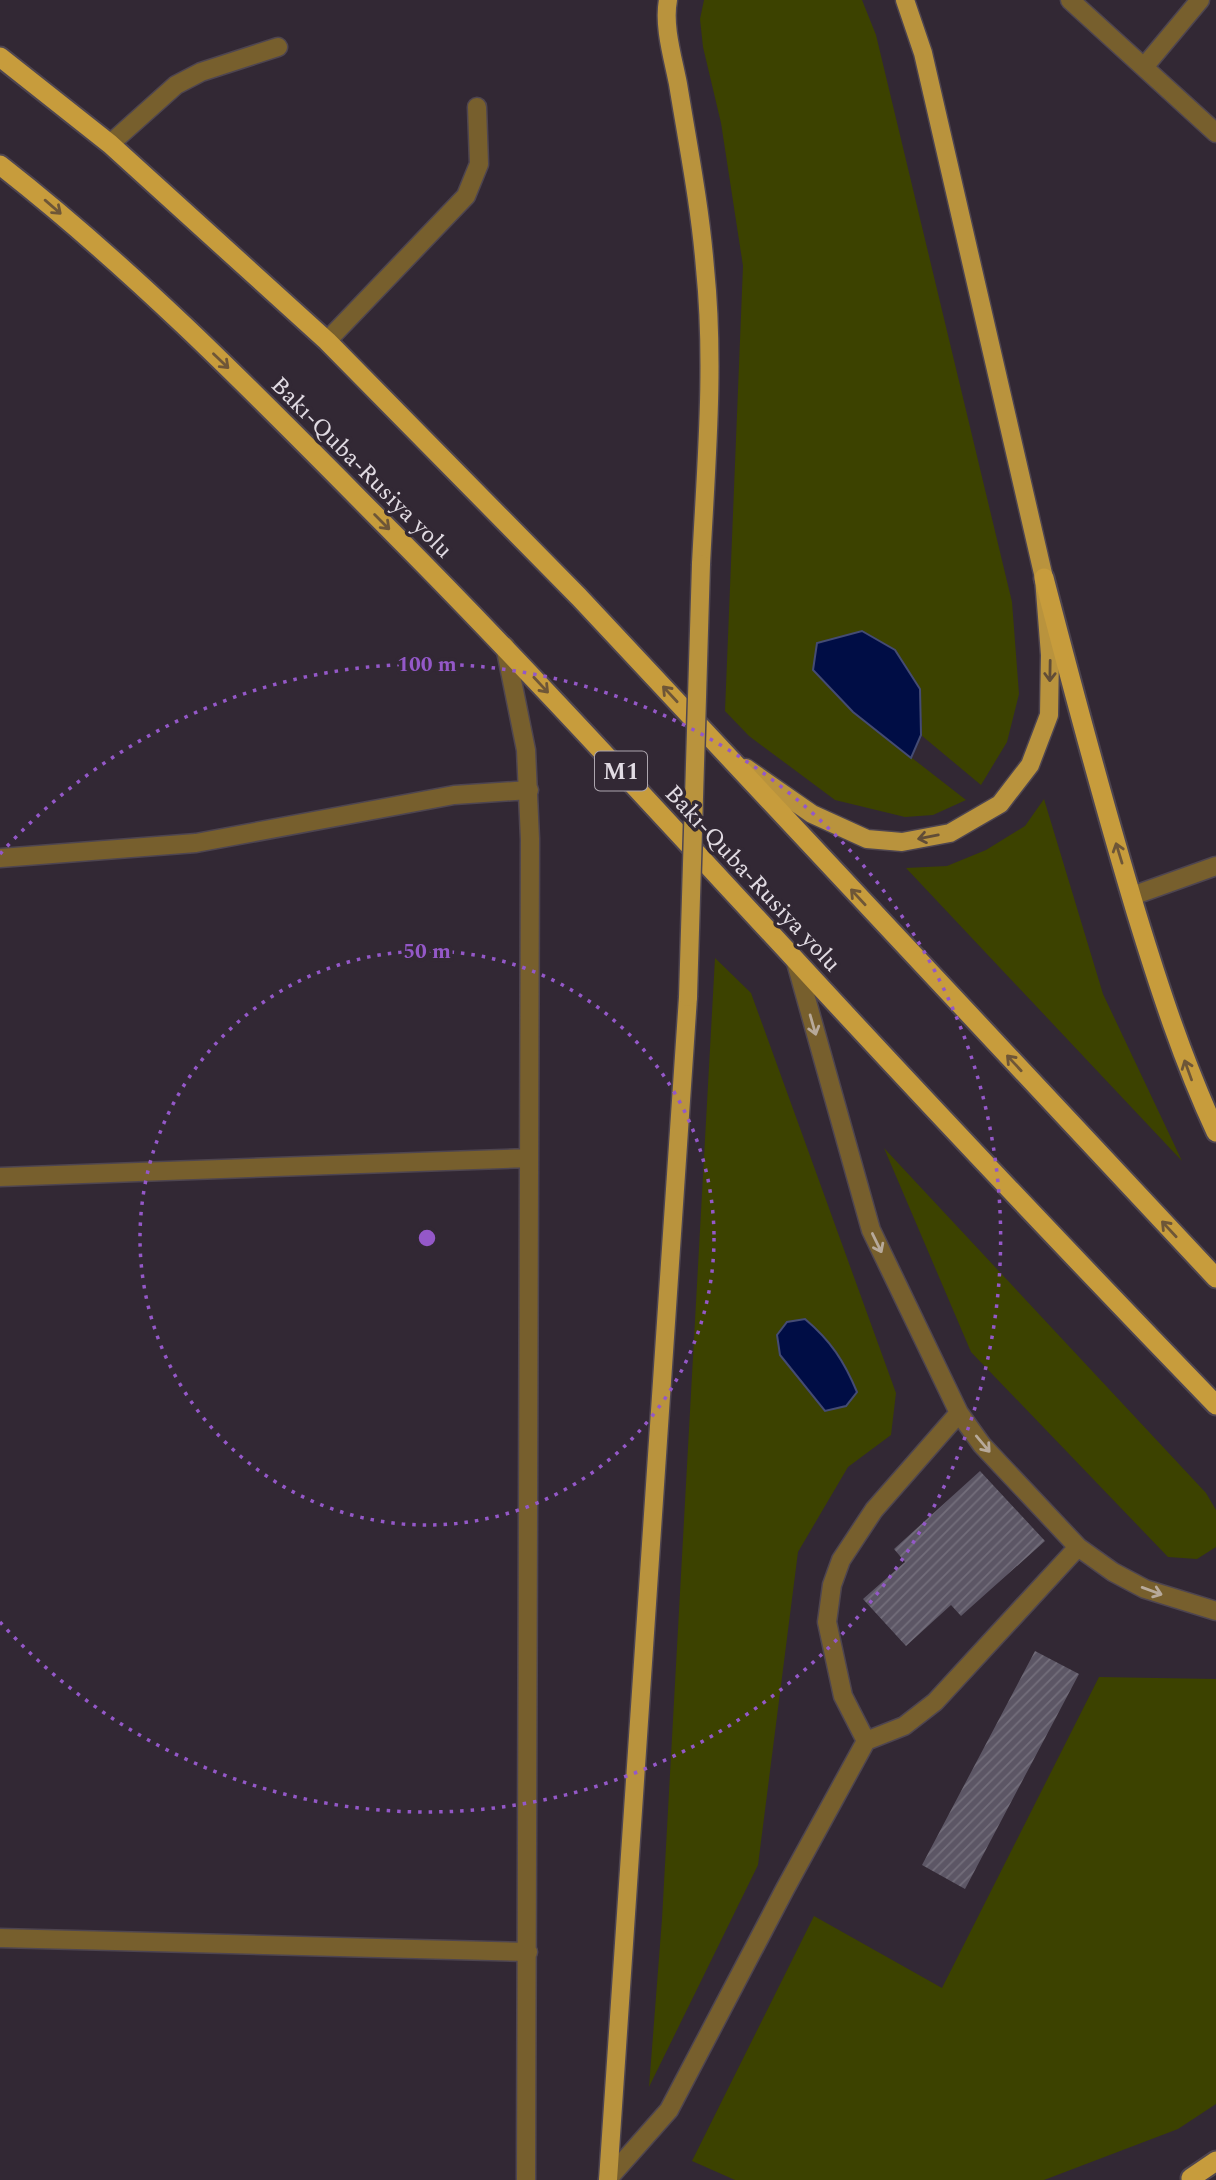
<svg xmlns="http://www.w3.org/2000/svg" width="1216" height="2180" font-family="Spectral,serif">
<style>
.grass{fill:#3c4200}
.water{fill:#000d45;stroke:#444b74;stroke-width:2}
.building{fill:url(#building-hatch)}
.lines{fill:none;stroke-linecap:round;stroke-linejoin:round}
.service-casing{stroke:#4e4550;stroke-width:21}
.minor-casing{stroke:#4e4550;stroke-width:21}
.primary-casing{stroke:#4e4550;stroke-width:21}
.trunk-casing{stroke:#4e4550;stroke-width:23}
.service{stroke:#775f2d;stroke-width:18}
.minor{stroke:#775f2d;stroke-width:18}
.primary{stroke:#b9933d;stroke-width:18}
.trunk{stroke:#c79c3c;stroke-width:19}
.primary-bridge-casing{stroke:#4e4550;stroke-width:21;stroke-linecap:butt}
.primary-bridge{stroke:#b9933d;stroke-width:18}
.oneway{stroke:#6e5637}
.oneway2{stroke:#614d37}
.oneway3{stroke:#b7a99a}
.ring{fill:none;stroke:#9458c8;stroke-width:3.5;stroke-dasharray:3.5 7}
.labels{text-anchor:middle;stroke-width:7;stroke-linejoin:round;paint-order:stroke}
.shield{fill:#322834;stroke:#aca5ae;stroke-width:2}
.shield-label{font-size:23px;font-weight:bold;fill:#e1dbe3}
.street-label{font-size:24px;fill:#e1dbe3;stroke:#322834}
.centre{fill:#9458c8;stroke:#322834;stroke-width:3.5}
.ring-label{font-size:21px;text-anchor:middle;font-weight:bold;fill:#9458c8;stroke:#322834;stroke-width:7;stroke-linejoin:round;paint-order:stroke}
</style>
<defs>
<pattern id="building-hatch" width="6" height="6" patternUnits="userSpaceOnUse" patternTransform="scale(1.75)"><rect width="6" height="6" fill="#5c5665"/><path d="M-1 1l2-2M0 6l6-6M5 7l2-2" fill="none" stroke="#736e7b"/></pattern>
</defs>
<rect width="100%" height="100%" fill="#322834"/>
<path class="grass" d="M704,0H862L876,35L1012,602L1019,694L1007,742L981,785L921,735L922,719L895,650L862,631L817,643L813,670L853,712L966,800L933,815L905,817L835,800L749,736L725,711L743,266L721,123L703,47L700,19Z
M1044,799L1103,994L1182,1161L906,868L947,866L986,850L1025,826Z
M715,958L751,993L896,1393L891,1435L848,1467L798,1552L758,1865L649,2087L662,1919Z
M884,1148L1206,1493L1216,1510V1547L1197,1559L1168,1557L971,1352Z
M1099,1677L1216,1679V2104L1178,2129L1044,2180H735L692,2161L814,1916L942,1988Z"/>
<path class="water" d="M862,631L895,650L920,689L921,735L911,758L853,712L813,670L817,643Z
M805,1319C831,1341 844,1361 857,1392L846,1406L825,1411L780,1355L777,1335L787,1322Z"/>
<path class="building" d="M980,1471L1045,1541L961,1616L951,1605L906,1646L863,1599L905,1562L894,1549Z
M1035,1651L1079,1674L965,1889L922,1865Z"/>
<g class="lines">
<defs>
<path id="service" d="M110,144L176,85L201,72L278,47
M795,959L871,1230L959,1413L982,1445L1078,1547L1113,1572L1145,1589L1216,1611
M959,1413L874,1510L841,1560L832,1585L827,1622L843,1696L866,1741L904,1726L935,1702L1078,1547
M608,2179L669,2110L785,1889L866,1741"/>
<path id="minor" d="M1070,0L1216,133
M1144,67L1200,0
M327,341L466,196L479,164L477,107
M505,646L526,750L530,839L526,2180
M0,858L196,843L454,795L529,790
M1132,896L1216,866
M0,1177L528,1158
M0,1938L528,1952"/>
<path id="primary" d="M668,0C663,26 673,58 678,84C688,145 700,206 705,268C715,366 706,465 701,564
M746,768L812,814L867,839L902,842L950,833L1000,804L1030,765L1049,715L1050,655L1044,578L923,53L905,0
M608,2180L688,997"/>
<path id="trunk" d="M0,57L110,144L327,341L579,597L1216,1278
M0,165C142,276 268,407 395,535C530,671 659,813 790,954C930,1106 1072,1256 1216,1405
M1044,578C1073,690 1103,802 1136,912C1159,987 1183,1061 1216,1132
M1191,2178L1216,2161"/>
</defs>
<use href="#service" class="service-casing"/>
<use href="#minor" class="minor-casing"/>
<use href="#primary" class="primary-casing"/>
<use href="#trunk" class="trunk-casing"/>
<use href="#service" class="service"/>
<use href="#minor" class="minor"/>
<use href="#primary" class="primary"/>
<use href="#trunk" class="trunk"/>
<defs>
<path id="primary-bridge" d="M688,997L701,564"/>
</defs>
<use href="#primary-bridge" class="primary-bridge-casing"/>
<use href="#primary-bridge" class="primary-bridge"/>
</g>
<defs><path id="oneway-shaft" d="M-6 0H5M1.5-3L5.5 0L1.5 3" fill="none" stroke-width="1.6" stroke-linecap="round" stroke-linejoin="round" transform="scale(1.75)"/></defs>
<g class="oneway">
<use href="#oneway-shaft" transform="translate(53 207) rotate(41)"/>
<use href="#oneway-shaft" transform="translate(221 361) rotate(44)"/>
<use href="#oneway-shaft" transform="translate(382 522) rotate(45)"/>
<use href="#oneway-shaft" transform="translate(541 685) rotate(47)"/>
<use href="#oneway-shaft" transform="translate(670 694) rotate(-133)"/>
<use href="#oneway-shaft" transform="translate(1119 853) rotate(-107)"/>
<use href="#oneway-shaft" transform="translate(858 897) rotate(-133)"/>
<use href="#oneway-shaft" transform="translate(1014 1063) rotate(-133)"/>
<use href="#oneway-shaft" transform="translate(1188 1070) rotate(-110)"/>
<use href="#oneway-shaft" transform="translate(1169 1229) rotate(-133)"/>
</g>
<g class="oneway2">
<use href="#oneway-shaft" transform="translate(1050 671) rotate(91)"/>
<use href="#oneway-shaft" transform="translate(928 837) rotate(169)"/>
</g>
<g class="oneway3">
<use href="#oneway-shaft" transform="translate(813 1025) rotate(74)"/>
<use href="#oneway-shaft" transform="translate(877 1243) rotate(64)"/>
<use href="#oneway-shaft" transform="translate(983 1444) rotate(50)"/>
<use href="#oneway-shaft" transform="translate(1152 1591) rotate(20)"/>
</g>
<g class="ring">
<circle cx="427" cy="1238" r="287"/>
<path d="M0 854A574 574 0 1 1 0 1622"/>
</g>
<g class="labels">
<rect class="shield" x="595" y="751.5" width="52" height="39" rx="5"/>
<g class="shield-label">
<text x="621" y="779">M1</text>
</g>
<g class="street-label">
<text transform="translate(362 467) rotate(45)" y="8">Bakı-Quba-Rusiya yolu</text>
<text transform="translate(753 878) rotate(47)" y="8">Bakı-Quba-Rusiya yolu</text>
</g>
</g>
<circle cx="427" cy="1238" r="10" class="centre"/>
<g class="ring-label">
<text x="427" y="671">100 m</text>
<text x="427" y="958">50 m</text>
</g>
</svg>
